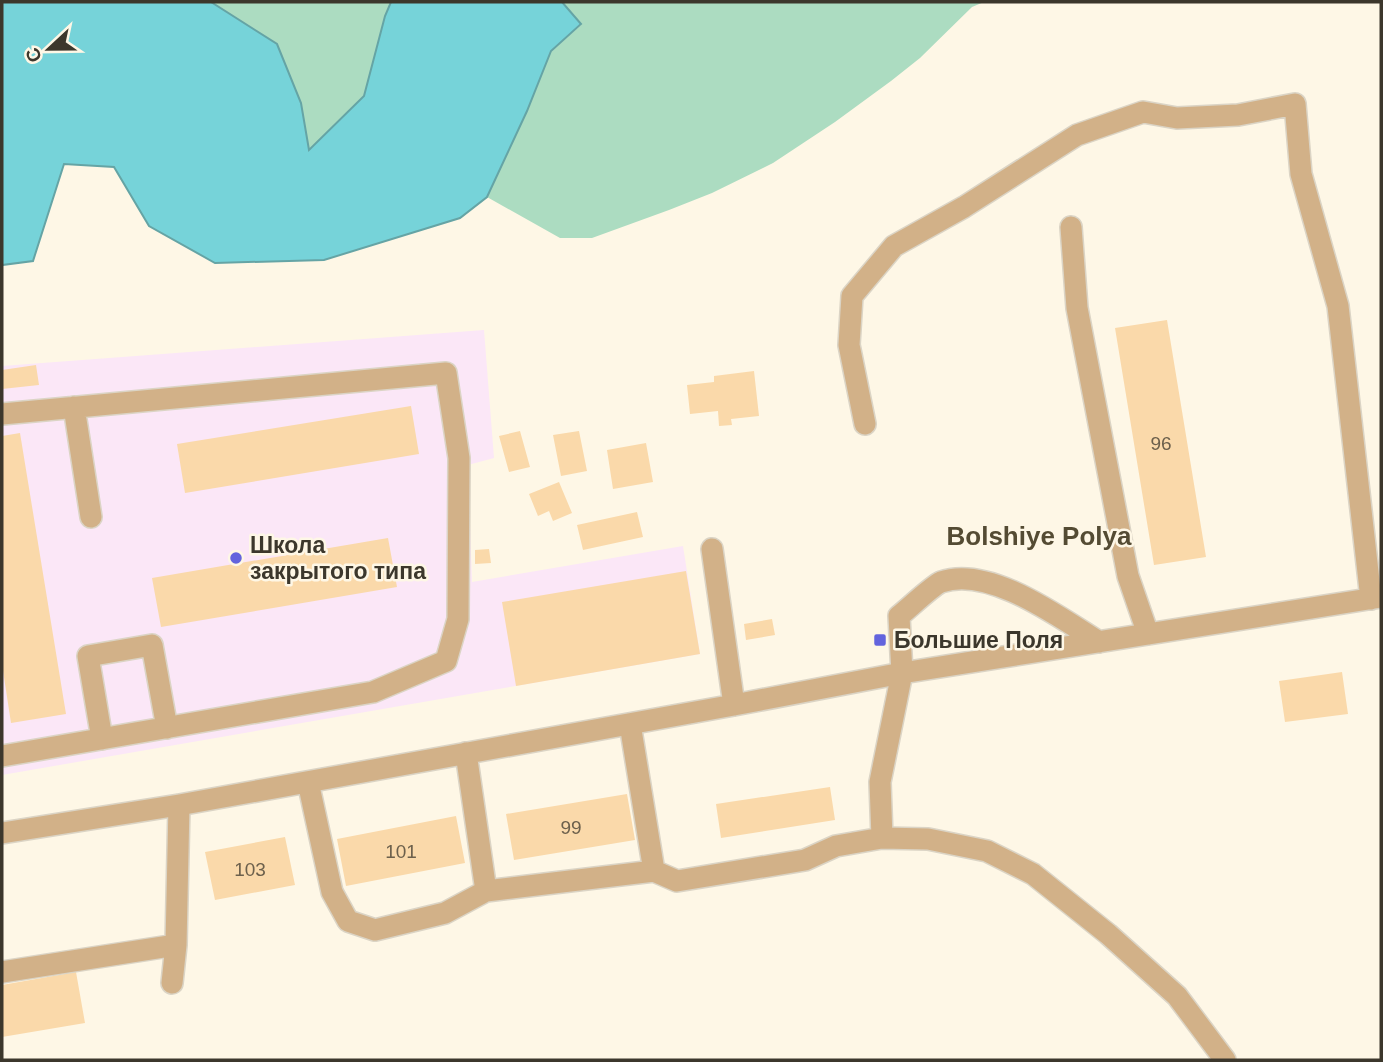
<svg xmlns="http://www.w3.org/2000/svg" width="1383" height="1062" font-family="Helvetica,sans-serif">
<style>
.education{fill:#fbe7f7}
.green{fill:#acdcc1}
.water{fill:#76d3d9;stroke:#65a4a5;stroke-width:2}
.building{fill:#fad9aa}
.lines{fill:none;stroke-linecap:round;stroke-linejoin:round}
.minor-casing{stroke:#dbd4c5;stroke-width:24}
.minor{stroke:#d2b188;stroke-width:21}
.poi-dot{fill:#6364dd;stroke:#fef7e6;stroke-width:2.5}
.labels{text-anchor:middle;stroke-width:5;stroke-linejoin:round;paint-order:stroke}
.number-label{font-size:19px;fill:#6c604c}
.poi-label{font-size:23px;font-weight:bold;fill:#3c372c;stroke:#fef7e6;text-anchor:start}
.quarter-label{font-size:26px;font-weight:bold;fill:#544b33;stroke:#fef7e6}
</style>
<rect width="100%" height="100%" fill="#fef7e6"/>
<path class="education" d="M484,330L494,458L468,465L472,582L683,546L700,654L2,775V366Z"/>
<path class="green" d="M211,2H391L385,16L364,96L309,150L301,103L277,44Z
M562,2H984L972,7L920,58L891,81L835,122L773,163L712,193L669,210L592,238H560L487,197L527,111L551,51L581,25Z"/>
<path class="water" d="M2,2H211L277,44L301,103L309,150L364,96L385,16L391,2H562L581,24L551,51L527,111L487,197L460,218L324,260L215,263L149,226L114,167L64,164L33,261L2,265Z"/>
<path class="building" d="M1167,320L1206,557L1154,565L1115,328Z
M36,365L39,385L2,389V370Z
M754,371L759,416L731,419L732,425L719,426L718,411L690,414L687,385L714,382V376Z
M411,406L419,454L185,493L177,444Z
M520,431L530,467L509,472L499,436Z
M579,431L587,471L561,476L553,435Z
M20,433L66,714L11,723L2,664V436Z
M646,443L653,482L613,489L607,450Z
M559,482L572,513L553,521L549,511L538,516L529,494Z
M637,512L643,537L583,550L577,525Z
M388,538L397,587L161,627L152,578Z
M489,549L491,563L475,564V550Z
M686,571L700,654L516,686L502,602Z
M772,619L775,635L746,640L744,624Z
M1342,672L1348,714L1285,722L1279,681Z
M830,787L835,820L721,838L716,804Z
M627,794L635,840L514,860L506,814Z
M456,816L465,863L346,886L337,839Z
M285,837L295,885L215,900L205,852Z
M76,972L85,1023L2,1037V985Z"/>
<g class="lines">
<defs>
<path id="minor" d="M1071,227L1077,308L1128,576L1148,634
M74,407L91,517
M2,414L446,373L459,458L458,619L446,661L373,692L2,756
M865,424L849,345L852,296L894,246L964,207L1077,135L1143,112L1177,118L1238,115L1295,104L1301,174L1338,306L1371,599
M712,549L734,705
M1099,642C1059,617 989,565 941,582C932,586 908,609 899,616L902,673L880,782L882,838L928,839L987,851L1033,874L1108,934L1177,996L1225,1060
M102,739L88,656L152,645L167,728
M466,753L486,891L654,871L630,724
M308,782L332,892L348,921L375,930L445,913L486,891
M2,833L179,805L734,705L902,673L1381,597
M654,871L677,881L805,860L836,846L882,838
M2,972L176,945
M172,983L176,945L179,805"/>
</defs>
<use href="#minor" class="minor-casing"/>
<use href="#minor" class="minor"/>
</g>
<g class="poi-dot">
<circle cx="236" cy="558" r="7"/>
<rect x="873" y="633" width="14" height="14" rx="3.5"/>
</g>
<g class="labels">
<g class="number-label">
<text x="1161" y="450">96</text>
<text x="571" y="834">99</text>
<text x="401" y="858">101</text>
<text x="250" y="876">103</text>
</g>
<g class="poi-label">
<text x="250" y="553">Школа<tspan x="250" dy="26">закрытого типа</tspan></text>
<text x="894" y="648">Большие Поля</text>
</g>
<g class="quarter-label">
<text x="1039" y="545">Bolshiye Polya</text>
</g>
</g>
<rect width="1383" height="1062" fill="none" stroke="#3c372c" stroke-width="7"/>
<g transform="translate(49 49) rotate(248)" stroke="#fef7e6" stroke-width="5" paint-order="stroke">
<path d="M0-5L12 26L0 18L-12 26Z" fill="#3c372c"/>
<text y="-10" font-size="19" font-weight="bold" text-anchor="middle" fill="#3c372c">С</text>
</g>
</svg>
